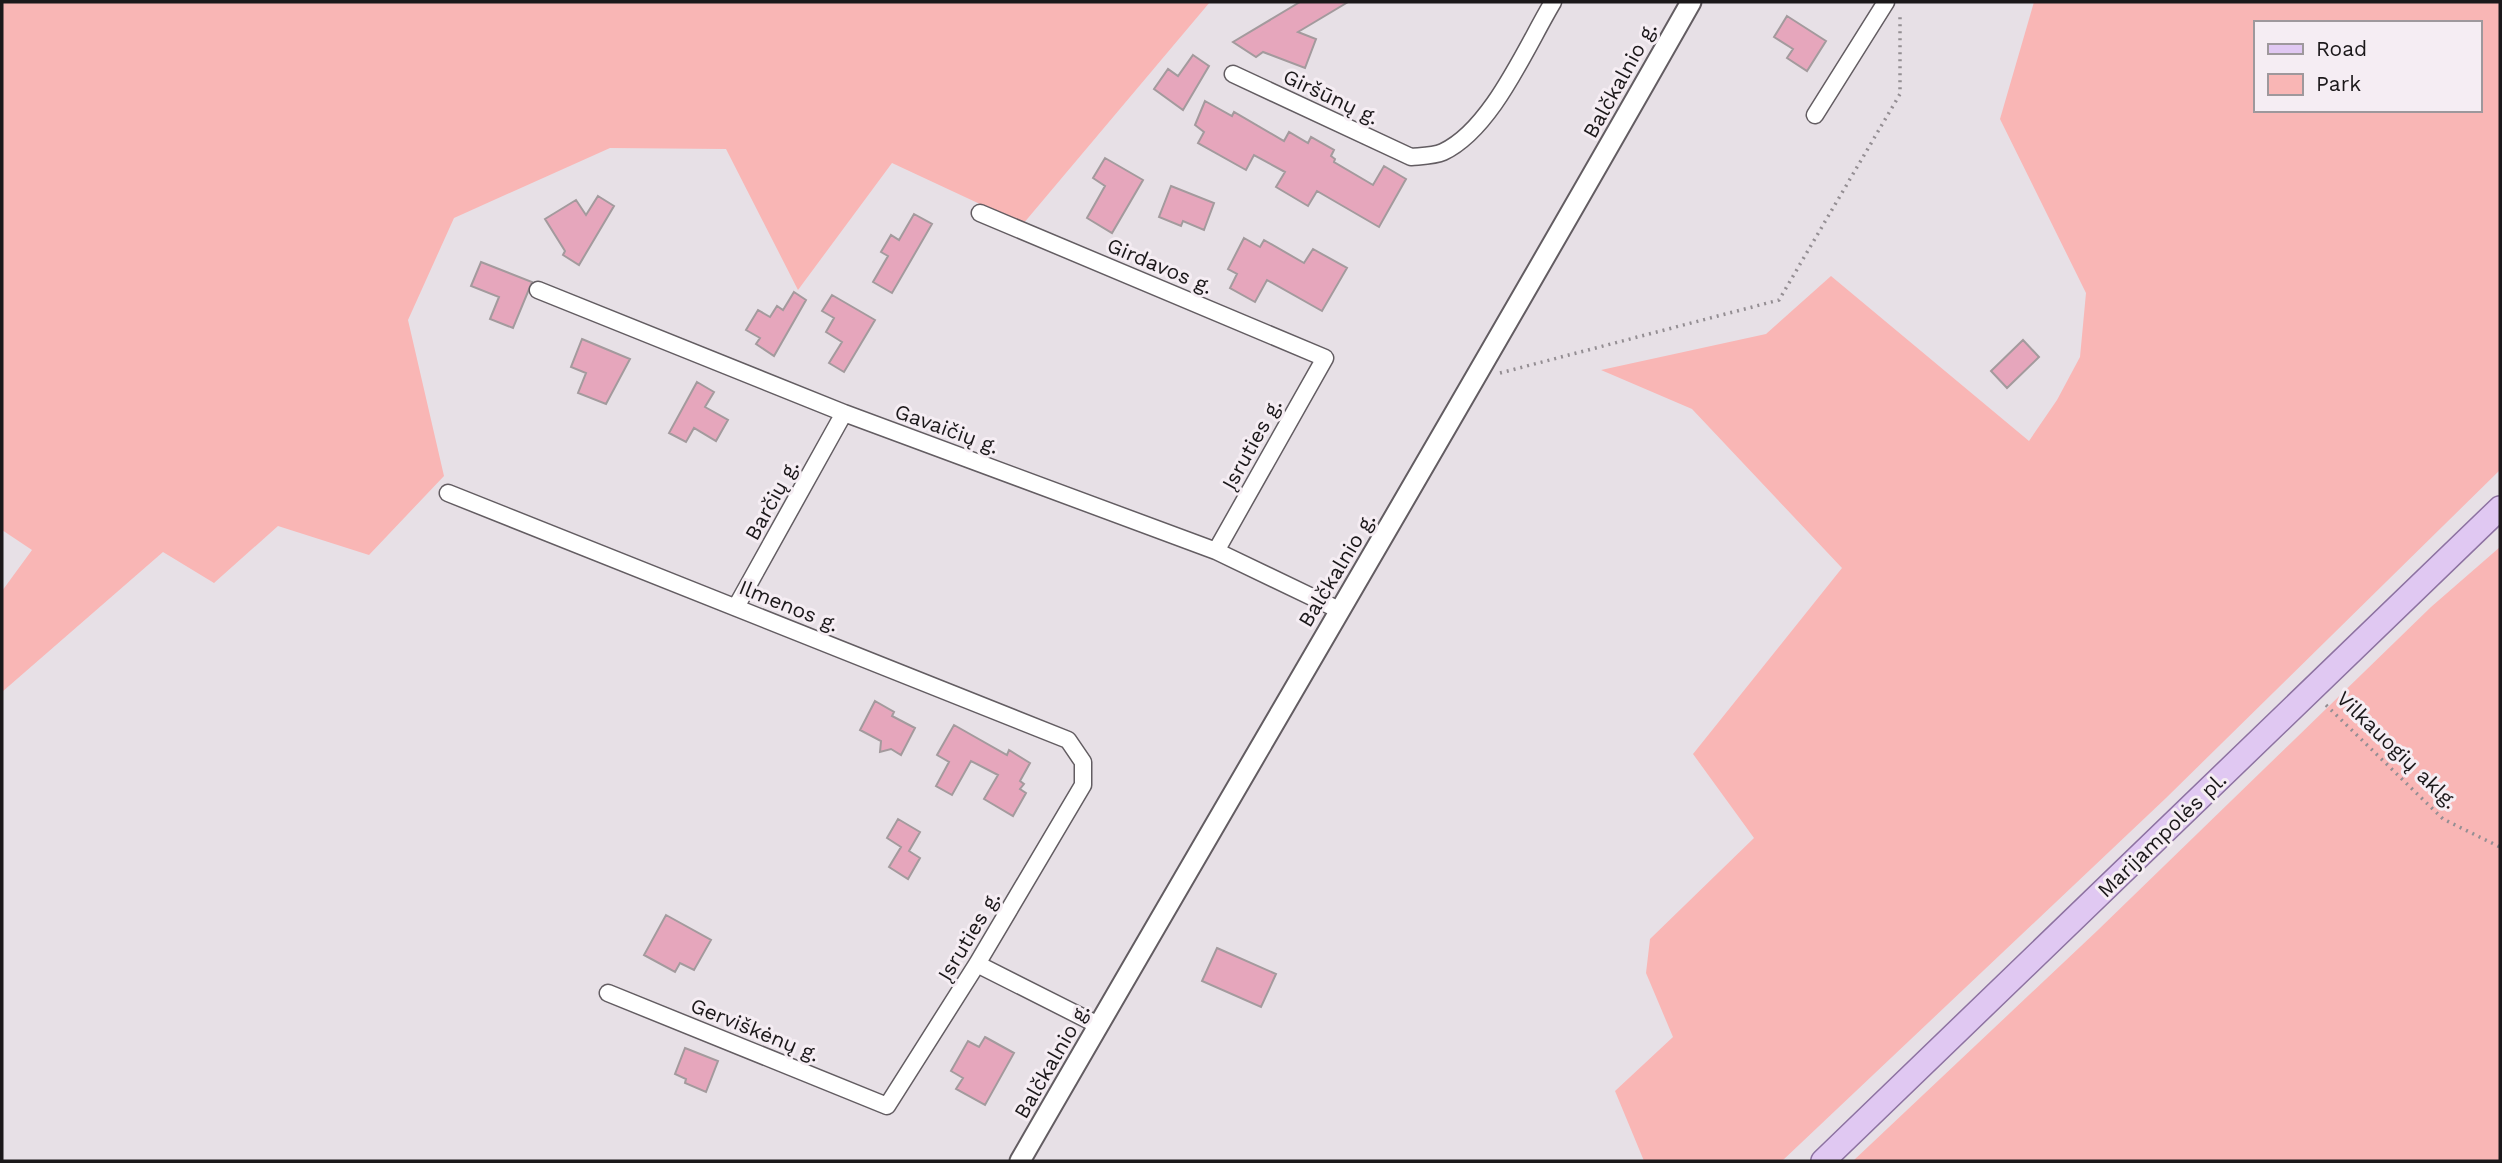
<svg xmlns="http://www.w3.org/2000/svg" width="2502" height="1163" font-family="'Work Sans',sans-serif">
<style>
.green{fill:#f9b6b5;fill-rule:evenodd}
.building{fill:#e6a6bc;stroke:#a39a9d;stroke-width:2}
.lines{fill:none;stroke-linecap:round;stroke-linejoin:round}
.minor-casing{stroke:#635d62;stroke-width:19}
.tertiary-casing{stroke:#635d62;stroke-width:23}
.primary-casing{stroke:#8d72a1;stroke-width:26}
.path{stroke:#948e93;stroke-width:3.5;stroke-dasharray:2 5;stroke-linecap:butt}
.minor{stroke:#fff;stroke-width:16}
.tertiary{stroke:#fff;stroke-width:19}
.primary{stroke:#e0c8f2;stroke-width:23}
.labels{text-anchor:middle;stroke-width:6;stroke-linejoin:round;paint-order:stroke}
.street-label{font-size:21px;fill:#1b181a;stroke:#f5edf3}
</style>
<rect width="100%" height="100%" fill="#e7e0e6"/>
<path class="green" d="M2,2H1210L1023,224L892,163L798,290L726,149L610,148L454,218L408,320L444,476L369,555L278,526L214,583L163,552L2,692V591L32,550L2,530Z
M2034,2H2500V470L2166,798L1782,1161H1644L1615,1091L1673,1037L1646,973L1650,939L1754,838L1693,754L1842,568L1692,409L1601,370L1766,334L1831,276L2029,441L2057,400L2080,357L2086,293L2000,119ZM2255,23H2479V110H2255Z
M2500,547V1161H1853L2098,930L2431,607Z"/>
<path class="building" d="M1300,2H1348L1298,32L1316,39L1305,68L1263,52L1256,57L1233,42Z
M1787,16L1826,41L1807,71L1787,58L1793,49L1774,37Z
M1193,55L1209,66L1183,110L1154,89L1168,69L1178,76Z
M1205,101L1232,116L1234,112L1284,141L1289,132L1308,143L1311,137L1334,150L1331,156L1335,159L1334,162L1373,185L1384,166L1406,179L1379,227L1317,191L1308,206L1276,187L1285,172L1254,155L1246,170L1198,143L1204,132L1195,125Z
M1105,158L1143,180L1112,233L1087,218L1105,186L1093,178Z
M1171,186L1214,203L1204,230L1183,221L1181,226L1159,217Z
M598,196L614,206L579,265L563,255L565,251L545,219L576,200L586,215Z
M914,214L932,224L892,293L873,282L888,256L881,252L891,235L899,240Z
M1244,238L1260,247L1264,240L1304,263L1313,249L1347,268L1322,311L1267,280L1255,302L1230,288L1237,274L1228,269Z
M481,262L532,282L513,328L490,319L499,297L471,286Z
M794,292L806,300L774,356L756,344L760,338L746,330L758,310L770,317L777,306L783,310Z
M832,295L875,320L844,372L829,363L842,342L826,332L834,318L822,311Z
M582,339L630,359L606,404L578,393L586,373L571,367Z
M2023,340L2039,357L2007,388L1991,371Z
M697,382L714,392L705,407L728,420L716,441L694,428L686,442L669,433Z
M875,701L894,712L892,716L915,728L901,755L891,749L880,752L881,741L860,730Z
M954,725L1007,755L1009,750L1030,763L1020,781L1024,784L1020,789L1026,793L1013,816L984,799L998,775L971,761L952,795L936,786L949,762L937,755Z
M898,819L920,832L909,851L920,858L908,879L889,867L901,847L887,838Z
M666,915L711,940L694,970L680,963L675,972L644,955Z
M1217,948L1276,974L1261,1007L1202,981Z
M985,1037L1014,1053L985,1105L956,1089L963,1078L951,1071L968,1041L979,1047Z
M685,1048L718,1061L706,1092L685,1083L686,1079L675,1074Z"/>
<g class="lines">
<defs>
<path id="minor" d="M1233,74L1411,157C1421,156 1434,156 1443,152C1492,129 1526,47 1553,2
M1815,115L1886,2
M980,213L1325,358L1216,551
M538,290L844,413L1216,551L1339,610
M448,493L1068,740L1083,762V785L977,964L887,1106L608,993
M736,607L844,413
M977,964L1098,1025"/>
<path id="tertiary" d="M1020,1161C1243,774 1471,390 1691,2"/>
<path id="primary" d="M1823,1161L2500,508"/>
</defs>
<use href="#minor" class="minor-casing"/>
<use href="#tertiary" class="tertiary-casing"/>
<use href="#primary" class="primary-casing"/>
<path class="path" d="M1500,373L1779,300L1900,94V13
M2326,705L2443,819L2500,847"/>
<use href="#minor" class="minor"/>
<use href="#tertiary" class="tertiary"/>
<use href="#primary" class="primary"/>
</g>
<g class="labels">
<g class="street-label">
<text transform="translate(1620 80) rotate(-61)" y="7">Balčkalnio g.</text>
<text transform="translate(1331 97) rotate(25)" y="7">Giršūnų g.</text>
<text transform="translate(1160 266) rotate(23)" y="7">Girdavos g.</text>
<text transform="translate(947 429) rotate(20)" y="7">Gavaičių g.</text>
<text transform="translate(1252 444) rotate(-61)" y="7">Įsruties g.</text>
<text transform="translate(772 500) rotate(-61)" y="7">Barčių g.</text>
<text transform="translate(1337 570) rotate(-59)" y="7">Balčkalnio g.</text>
<text transform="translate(789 606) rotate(22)" y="7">Ilmenos g.</text>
<text transform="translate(2397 750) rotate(44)" y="7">Vilkauogių aklg.</text>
<text transform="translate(2162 835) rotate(-44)" y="7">Marijampolės pl.</text>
<text transform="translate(969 936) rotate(-59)" y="7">Įsruties g.</text>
<text transform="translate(755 1030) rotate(22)" y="7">Gerviškėnų g.</text>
<text transform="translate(1052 1061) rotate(-60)" y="7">Balčkalnio g.</text>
</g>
</g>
<rect width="2502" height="1163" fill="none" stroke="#1b181a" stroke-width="7"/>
<rect x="2254" y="21" width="228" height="91" fill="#f5edf3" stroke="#9e989c" stroke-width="2"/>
<rect x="2268" y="44" width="35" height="10" fill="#e0c8f2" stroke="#9e989c" stroke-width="2"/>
<text x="2316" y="56" font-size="21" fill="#1b181a">Road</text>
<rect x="2268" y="74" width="35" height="21" fill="#f9b6b5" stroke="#9e989c" stroke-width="2"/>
<text x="2316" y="91" font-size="21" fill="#1b181a">Park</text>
</svg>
